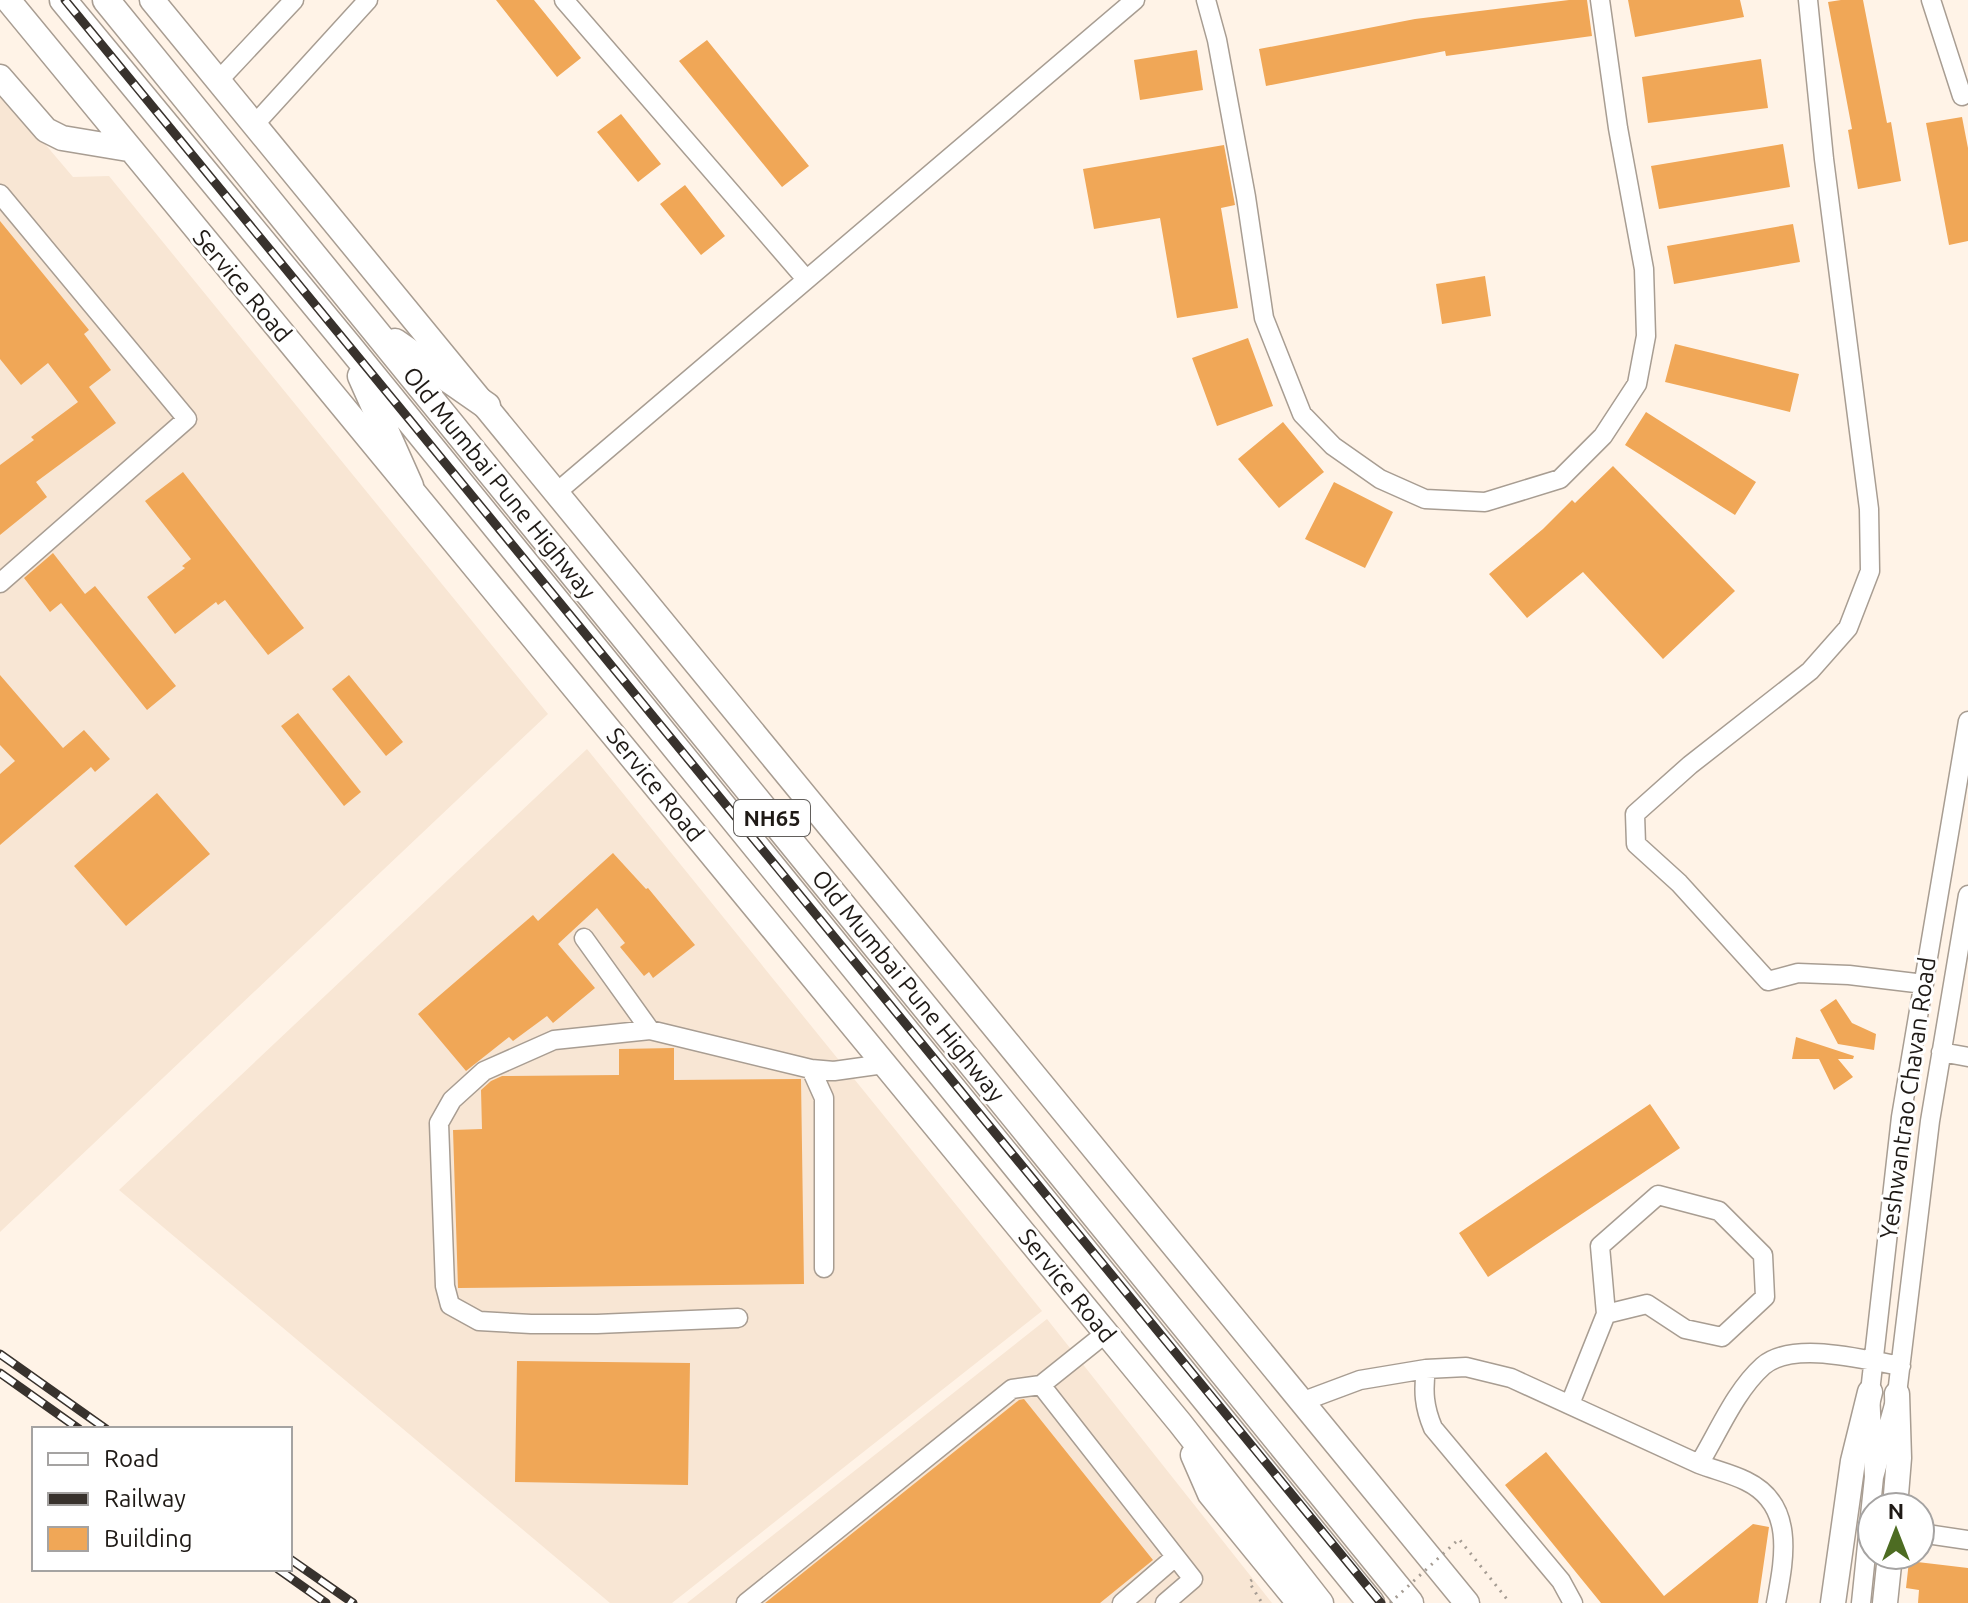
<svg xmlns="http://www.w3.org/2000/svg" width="1968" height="1603" font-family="Ubuntu,sans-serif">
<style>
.built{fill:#f8e6d4}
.building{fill:#f0a757}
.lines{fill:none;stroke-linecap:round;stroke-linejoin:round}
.minor-casing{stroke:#a89d92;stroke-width:21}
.major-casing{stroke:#a89d92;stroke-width:27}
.highway-casing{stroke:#a89d92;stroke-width:29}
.path{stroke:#a59c93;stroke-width:3;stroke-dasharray:2 6;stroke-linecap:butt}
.minor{stroke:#fff;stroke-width:18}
.major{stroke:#fff;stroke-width:24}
.highway{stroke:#fff;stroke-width:26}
.rail-casing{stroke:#38322d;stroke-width:9}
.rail{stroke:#fff;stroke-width:6;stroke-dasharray:18;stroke-linecap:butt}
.path-bridge{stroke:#a59c93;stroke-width:3;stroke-dasharray:2 6;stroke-linecap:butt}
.labels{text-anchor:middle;stroke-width:6;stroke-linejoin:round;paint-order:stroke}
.shield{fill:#fff;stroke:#625f5c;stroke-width:2}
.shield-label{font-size:22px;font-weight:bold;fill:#1f1a16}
.street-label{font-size:24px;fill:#1f1a16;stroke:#fff}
</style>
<rect width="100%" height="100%" fill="#fff3e7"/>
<path class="built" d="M0,91L73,177L109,176L548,714L0,1232Z
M587,749L1042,1311L672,1603H610L119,1190Z
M1047,1319L1272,1603H687Z"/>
<path class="building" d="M496,0H534L581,58L557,77Z
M1569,0H1587L1592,36L1446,56L1445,51L1266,86L1259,49L1415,19Z
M1628,0H1740L1744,17L1635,37Z
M1841,0H1863L1887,123L1891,122L1901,181L1858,189L1848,130L1852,129L1828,2Z
M707,40L809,166L782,187L679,61Z
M1197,50L1203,90L1140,100L1134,60Z
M1761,59L1768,108L1648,123L1642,77Z
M621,114L661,164L638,182L597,132Z
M1962,117L1968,148V241L1949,245L1926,123Z
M1783,144L1790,187L1659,209L1651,166Z
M1224,145L1235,205L1221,208L1238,308L1177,318L1160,218L1094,229L1083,169Z
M685,185L725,236L701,255L660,204Z
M0,221L89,330L84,334L111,370L89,387L116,423L36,482L47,497L0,535V465L34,440L31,437L78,402L48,363L21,385L0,359Z
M1793,224L1800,262L1674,284L1667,246Z
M1485,276L1491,316L1442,324L1436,284Z
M1248,338L1273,406L1217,426L1192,358Z
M1675,344L1799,374L1790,412L1665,382Z
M1646,412L1756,482L1735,515L1625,445Z
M1283,422L1324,472L1279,508L1238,459Z
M1613,466L1735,591L1663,659L1583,572L1527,618L1489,574L1543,529L1572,500L1575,503Z
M183,472L304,628L268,655L225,600L218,605L216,602L175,634L147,597L185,568L182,566L191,559L145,501Z
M1334,482L1393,512L1365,568L1305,539Z
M53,553L85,594L95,586L176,686L147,710L61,603L50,612L24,578Z
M0,675L63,748L84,730L110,759L95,772L91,767L0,845V774L15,761L0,745Z
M349,675L403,742L386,756L332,689Z
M298,713L361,792L344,806L281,726Z
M157,793L210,854L126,926L74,866Z
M613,853L646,889L648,888L695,945L653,978L649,972L644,976L620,947L625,943L597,908L558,944L595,988L553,1023L547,1016L513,1041L509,1037L466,1071L418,1014L533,915L538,921Z
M1836,999L1852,1023L1876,1034L1874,1050L1838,1044L1820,1010Z
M1796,1037L1854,1056L1853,1059H1838L1853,1077L1834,1090L1819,1059H1792Z
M674,1048V1080L801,1079L804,1284L458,1288L453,1130L482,1129L481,1090L491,1081L502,1076L619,1075V1049Z
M1650,1104L1680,1148L1488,1277L1459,1233Z
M517,1361L690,1363L688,1485L515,1482Z
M1024,1399L1153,1560L1100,1603H765L1019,1400Z
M1546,1452L1664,1596L1753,1524L1769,1527L1758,1603H1601L1505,1485Z
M1909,1561L1968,1568V1603H1918L1919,1590L1906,1588Z"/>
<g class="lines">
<defs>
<path id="minor" d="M564,0L806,279
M1206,0L1217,40L1246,197L1264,318L1302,414L1333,446L1380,479L1425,499L1485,502L1560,479L1603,436L1637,384L1646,336L1644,269L1618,128L1600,0
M1808,0L1824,159L1869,509L1870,571L1848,628L1810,671L1690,765L1635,814L1636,844L1679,883L1768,981L1798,973L1849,975L1924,984
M1931,0L1962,96
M218,81L294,0
M255,124L368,0
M0,194L187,419L0,583
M557,492L1135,0
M584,938L650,1030
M1941,1052L1968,1057
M811,1069L824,1098V1268
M738,1318L597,1324H531L479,1321L450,1305L445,1286L439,1123L452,1100L484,1071L554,1040L650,1030L811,1069L834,1071L884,1064
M1426,1369C1423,1391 1424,1407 1433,1428L1561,1581L1573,1603
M1041,1385L1193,1579L1165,1603
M1301,1402L1360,1380L1426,1369L1466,1367L1511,1378L1699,1464C1718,1433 1735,1391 1763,1366C1793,1340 1865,1360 1901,1366
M1570,1404L1606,1314L1600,1246L1658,1195L1719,1211L1763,1255L1765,1297L1722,1337L1685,1329L1647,1304L1606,1314
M1699,1464C1715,1470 1732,1474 1746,1481C1796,1505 1784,1560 1776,1603
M1874,1477L1870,1392L1901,1117L1968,721
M1920,1533L1968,1540
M746,1603L1012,1389L1041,1385L1106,1333
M1122,1603L1174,1558
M1861,1603L1874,1477L1897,1394L1930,1121L1968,895"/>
<path id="major" d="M8,0L1180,1423L1321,1603
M152,0L1467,1603
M0,77L46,130L62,138L128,149
M1193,1455L1210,1494L1299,1603
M1895,1507L1899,1458L1897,1394
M1833,1603L1853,1461L1870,1392
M1885,1603L1890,1555"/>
<path id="highway" d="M63,0L348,345L1371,1603
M106,0L1410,1603
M395,342L487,406
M361,376L410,486"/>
</defs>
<use href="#minor" class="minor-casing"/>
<use href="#major" class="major-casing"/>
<use href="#highway" class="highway-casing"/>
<path class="path" d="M1252,1580L1249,1582L1262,1603"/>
<use href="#minor" class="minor"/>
<use href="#major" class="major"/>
<use href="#highway" class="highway"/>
<defs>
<path id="rail" d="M65,0L1381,1603
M0,1354L106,1429
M0,1373L79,1429
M290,1559L353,1603
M278,1569L326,1603"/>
</defs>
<use href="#rail" class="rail-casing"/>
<use href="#rail" class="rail"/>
<path class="path-bridge" d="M1390,1603L1459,1539L1510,1603"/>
</g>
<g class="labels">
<rect class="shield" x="734" y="800" width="76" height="36" rx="6"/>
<g class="shield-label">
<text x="772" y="826">NH65</text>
</g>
<g class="street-label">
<text transform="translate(242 286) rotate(50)" y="8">Service Road</text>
<text transform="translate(499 483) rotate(51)" y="8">Old Mumbai Pune Highway</text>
<text transform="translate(655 785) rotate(51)" y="8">Service Road</text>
<text transform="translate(908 986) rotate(51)" y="8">Old Mumbai Pune Highway</text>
<text transform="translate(1908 1098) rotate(-82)" y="8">Yeshwantrao Chavan Road</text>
<text transform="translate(1067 1286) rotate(51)" y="8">Service Road</text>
</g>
</g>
<rect x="32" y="1427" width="260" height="144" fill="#ffffff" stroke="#a5a3a2" stroke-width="2"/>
<rect x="48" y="1453" width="40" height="12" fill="#ffffff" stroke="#a5a3a2" stroke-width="2"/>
<text x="104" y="1467" font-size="24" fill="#1f1a16">Road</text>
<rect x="48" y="1493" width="40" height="12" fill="#38322d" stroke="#a5a3a2" stroke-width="2"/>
<text x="104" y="1507" font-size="24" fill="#1f1a16">Railway</text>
<rect x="48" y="1527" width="40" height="24" fill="#f0a757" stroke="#a5a3a2" stroke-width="2"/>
<text x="104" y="1547" font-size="24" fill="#1f1a16">Building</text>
<g transform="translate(1896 1531)"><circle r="38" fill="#ffffff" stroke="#a5a3a2" stroke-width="2"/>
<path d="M0-6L14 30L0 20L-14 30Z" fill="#4d6c22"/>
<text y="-12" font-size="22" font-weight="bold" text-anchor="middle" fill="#1f1a16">N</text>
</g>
</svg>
